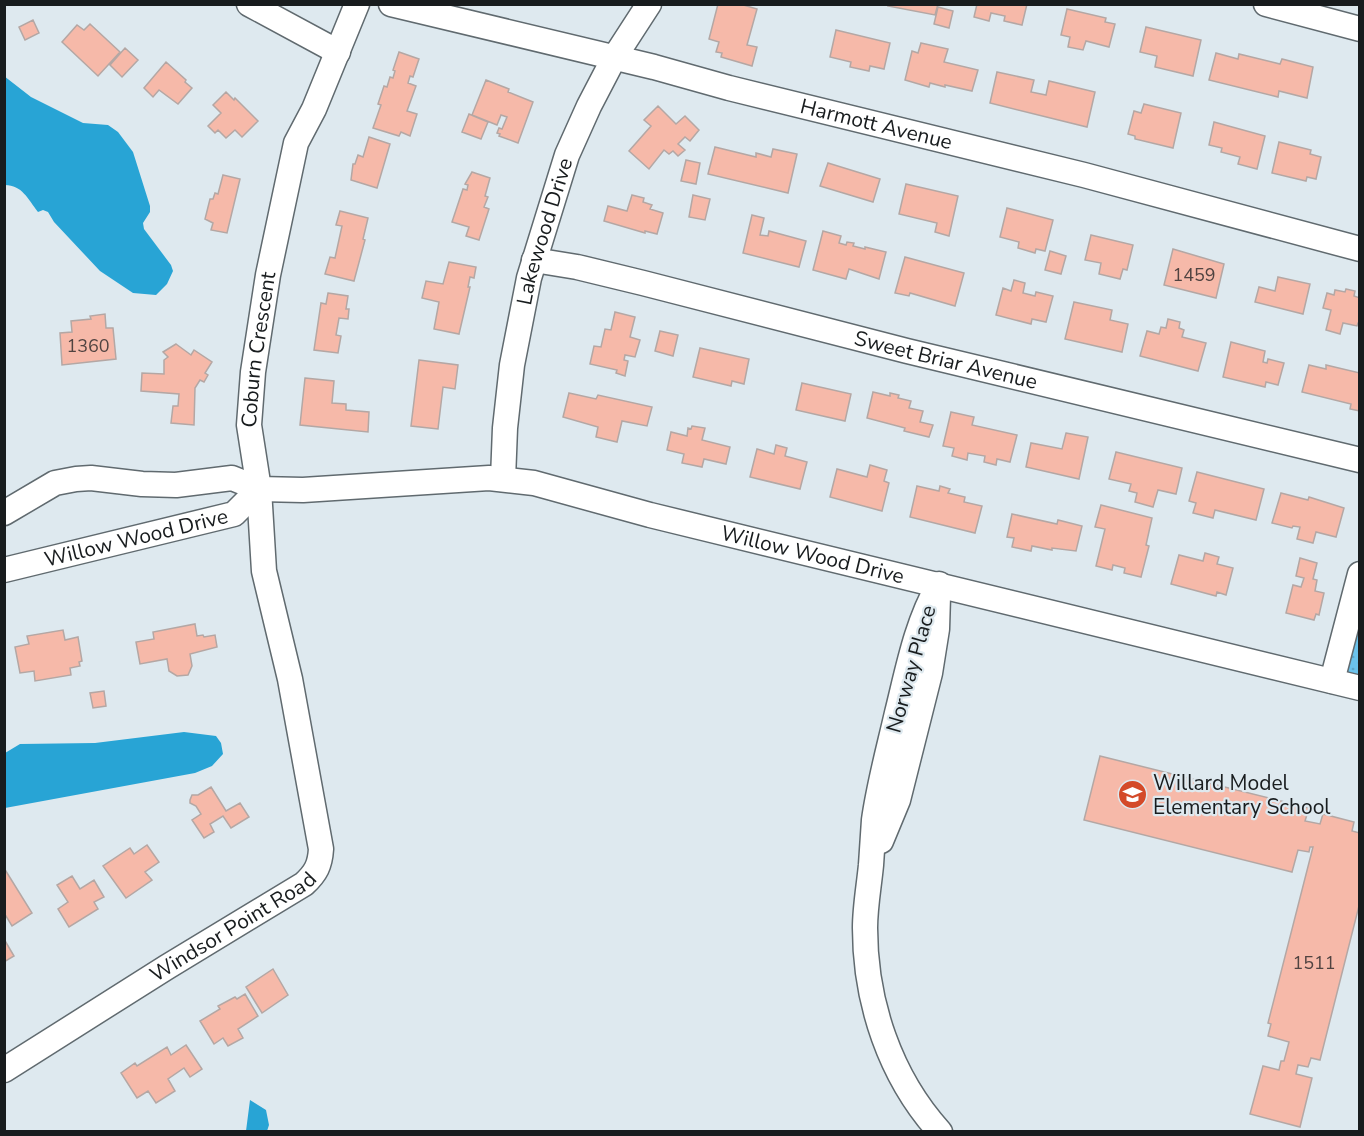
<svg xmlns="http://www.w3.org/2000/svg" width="1364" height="1136" font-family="'Nunito Sans',sans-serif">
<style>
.grass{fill:url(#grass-dots)}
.water{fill:#28a4d5}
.building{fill:#f6b9a9;stroke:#b4a7a4;stroke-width:1.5}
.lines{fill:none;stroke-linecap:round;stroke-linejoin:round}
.minor-casing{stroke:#606a6f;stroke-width:27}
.minor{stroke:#fff;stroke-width:24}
.labels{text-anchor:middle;stroke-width:4.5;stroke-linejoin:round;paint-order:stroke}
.number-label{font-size:18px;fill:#504341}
.street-label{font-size:21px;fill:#181c1e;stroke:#dee9ef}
.poi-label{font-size:21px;fill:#181c1e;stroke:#dee9ef;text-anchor:start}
</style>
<defs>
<pattern id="grass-dots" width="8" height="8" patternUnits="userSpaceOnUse" patternTransform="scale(1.5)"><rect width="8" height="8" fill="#6bc3ed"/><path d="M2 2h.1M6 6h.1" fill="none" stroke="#5ca7cb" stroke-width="1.8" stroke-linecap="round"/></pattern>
</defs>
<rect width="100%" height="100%" fill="#dee9ef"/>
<path class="grass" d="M1359,570V688L1332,681Z"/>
<path class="water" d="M4,76L31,97L83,123L108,125L118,132L133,152L150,206V212L143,223L144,229L171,265L173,271L167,284L156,295L133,293L100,271L54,222L48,212L43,210L38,212C28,199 22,185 5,185Z
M184,732L216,736L221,743L223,754L212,766L195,773L5,808V753L20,744L95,743Z
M250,1100L266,1110L269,1125L267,1131H246Z"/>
<path class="building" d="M718,4H740L757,9L747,45L757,47L752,66L721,57L722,53L716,52L719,42L709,39Z
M889,4H938L935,15L888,6Z
M977,4H1027L1022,25L1004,21L1005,16L991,13L989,21L974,17Z
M938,7L953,11L949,28L934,24Z
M1067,9L1106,18L1105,22L1115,24L1109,47L1086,41L1083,50L1068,47L1070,37L1061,35Z
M33,20L39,33L25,40L19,27Z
M90,24L120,52L98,76L62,42L77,25L84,30Z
M1146,27L1201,40L1193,76L1155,67L1157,56L1140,52Z
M836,30L890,43L884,69L870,66L869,71L850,67L851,62L830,57Z
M921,43L948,49L944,62L978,70L972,91L945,85V87L930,83L929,87L905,80L912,51L918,53Z
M125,48L138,60L122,77L110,65Z
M399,52L419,59L413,77L410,76L408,83L416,86L407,111L417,114L410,136L401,132L399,136L373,128L381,105L378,104L384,86L387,87L390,77L393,78L395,71L393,70Z
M1216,53L1238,59L1239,54L1280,64L1282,59L1313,67L1307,98L1279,91L1278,97L1209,80Z
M166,62L186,80L185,82L192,88L178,104L159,90L153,97L144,88Z
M997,72L1034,80L1031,92L1046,95L1049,81L1095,92L1087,127L990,103Z
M486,80L509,89L508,92L533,102L518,143L499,136L500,134L497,133L499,128L502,129L507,117L501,115L497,125L472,115Z
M226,92L234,100L235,98L258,121L242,137L235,130L226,138L218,130L215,133L208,126L221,113L213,105Z
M1144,104L1181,113L1173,148L1135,139V136L1128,134L1134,111L1141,113Z
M658,106L676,124L685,116L699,130L690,141L685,137L678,144L685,150L678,156L673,151L669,154L664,150L649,169L629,151L651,126L644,120Z
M469,114L488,122L481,139L462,132Z
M1214,122L1265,136L1257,169L1238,164L1240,157L1221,152L1222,148L1209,145Z
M369,137L390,144L377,188L351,180L353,164H355L358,155L363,157Z
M1279,142L1311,150L1310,154L1321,157L1316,179L1307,177L1306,181L1272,173Z
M715,147L756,157V153L771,157L773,149L797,154L788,193L708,174Z
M686,160L700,163L696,184L681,181Z
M828,163L880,179L873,202L820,186Z
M472,172L490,178L485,196L488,197L484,207L489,209L479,240L466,236L469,227L452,222L463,189L467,190L468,185L465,184Z
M223,175L240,179L227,233L211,230L213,223L205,219L210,199H213L215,193L218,194Z
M906,184L958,196L949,236L935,232L937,223L899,214Z
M632,195L644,198L643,202L652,205L650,209L663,213L657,234L645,231V233L604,221L608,206L627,211Z
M693,195L710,199L705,220L689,217Z
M1007,208L1053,220L1045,251L1036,249L1035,253L1018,248L1019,242L1000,237Z
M340,211L368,218L363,239L365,240L354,281L325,274L330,257L335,258L342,226L336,225Z
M752,215L764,218L760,235L768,236L769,231L806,241L799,267L743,253Z
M823,231L841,236L839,243L846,245L847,242L854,243L853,246L865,249V247L886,252L879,279L849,269L846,279L813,270Z
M1091,235L1133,245L1127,270L1123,269L1120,279L1099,274L1101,263L1085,260Z
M1173,249L1224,264L1216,298L1164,285Z
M1050,251L1066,256L1061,274L1045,270Z
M905,257L964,273L955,306L910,293L909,296L895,293Z
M449,262L476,267L474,278L470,277L468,287H470L459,334L434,329L439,302L422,298L426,281L443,284Z
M1278,277L1310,284L1303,314L1255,302L1259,287L1275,291Z
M1014,280L1025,283L1023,293L1035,296L1036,292L1053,296L1046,322L1032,319L1031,324L996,315L1003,288L1011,291Z
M1346,289L1355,291L1354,296L1360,298V323H1358L1357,326L1343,323L1340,334L1326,330L1331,310L1323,308L1327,293L1334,295L1335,290L1345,292Z
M328,293L348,296L346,309H349L348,319L339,318L336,335L341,336L338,353L314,350L321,303L326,304Z
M1074,302L1112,310L1110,320L1128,324L1122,352L1065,339Z
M615,312L635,317L630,337L640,340L635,357L625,355L624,360L628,361L625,376L616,373L617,370L590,364L594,346L601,347L605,329L611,330Z
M105,314L106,328H113L116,359L62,365L60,333L72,332L71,321L91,319L90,316Z
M1168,319L1180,322L1179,328L1184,330L1182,337L1206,343L1198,371L1140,356L1147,331L1159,334L1161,327L1166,328Z
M660,331L678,335L673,356L655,351Z
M1231,342L1265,351L1263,362L1267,363L1268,359L1284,363L1278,385L1266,382L1265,387L1223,377Z
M176,344L191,355L194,350L212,362L205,373L208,375L204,382L200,380L195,388L194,425L171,423L173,406H178L179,394L141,391L142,373L164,374V360L168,357L163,352Z
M700,348L749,359L744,384L732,381L731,386L693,377Z
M419,360L458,365L455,389L443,387L438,429L411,426Z
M1309,365L1326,369V365L1360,373V411L1350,409L1351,404L1302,392Z
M305,378L334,381L332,403L346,404V410L369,412L368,432L300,425Z
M802,383L851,394L845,421L796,410Z
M873,392L890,396V393L899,395L898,398L911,401L909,408L923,411L920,422L933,425L929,437L904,431L905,428L867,418Z
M569,393L596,399L598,395L652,407L647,426L622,421L617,442L596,437L598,427L563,417Z
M951,412L974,417L972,425L1017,435L1010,462L997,459L996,465L984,462L985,456L968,453L967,460L952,456L954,448L943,446Z
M692,426L705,428L702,440L730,447L726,464L704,459L702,467L682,463L684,454L667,450L671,432L687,436L688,428L691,429Z
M1066,433L1088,437L1079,479L1026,467L1031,443L1062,449Z
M776,445L787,448L785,456L807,462L800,489L750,477L757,449L774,454Z
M1116,452L1182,468L1176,494L1158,490L1153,507L1135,502L1137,493L1129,491L1131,484L1109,479Z
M870,465L887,470L884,481L889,483L882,511L830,497L837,469L867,477Z
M1197,472L1264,489L1256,520L1215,510L1213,518L1193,513L1196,503L1189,501Z
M917,486L939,491L940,486L950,489L948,493L965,497L964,502L982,506L975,533L910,517Z
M1281,493L1308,500L1309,497L1344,508L1336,537L1316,532L1313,543L1297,539L1300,527L1293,526L1292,528L1272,523Z
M1101,505L1152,518L1146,545L1149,546L1141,577L1124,573L1125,568L1113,565L1112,570L1096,566L1105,529L1095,527Z
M1012,514L1057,524L1058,520L1082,526L1076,551L1052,548V550L1032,546L1031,551L1012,547L1014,538L1007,537Z
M1205,553L1219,557L1217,564L1233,568L1226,595L1217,592L1216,596L1171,584L1179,555L1203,561Z
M1300,558L1317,563L1313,579L1317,580L1315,591L1324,593L1319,615L1316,614L1314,620L1286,613L1293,585L1301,587L1304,578L1296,576Z
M195,624L197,636L203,635L204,637L215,635L217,647L190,654L192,666L188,675L177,676L169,671L167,659L140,664L136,642L154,639L153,632Z
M63,630L65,640L78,637L82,661L79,662L80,666L70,668L71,675L35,681L34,671L20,673L15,647L29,644L27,636Z
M104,691L106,706L93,708L90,693Z
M1100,756L1309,808L1305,821L1320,824L1323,814L1354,822L1352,831L1360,833V902L1320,1060L1311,1058L1308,1067L1298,1065L1296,1074L1312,1078L1300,1127L1250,1114L1263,1066L1279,1070L1281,1061H1284L1289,1042L1268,1036L1271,1024L1268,1023L1313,847H1310L1309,852L1298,850L1292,872L1084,820Z
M211,787L226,811L240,803L249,817L231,828L223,816L210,824L214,832L204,838L192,820L201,814L196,806L190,803V800L192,795H198Z
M147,845L159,862L145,872L152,880L126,898L103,866L130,848L134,854Z
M4,868L32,913L12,926L6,916L4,917Z
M72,876L80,889L94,880L104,897L94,902L98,909L69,927L58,909L68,902L57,885Z
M4,939L14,956L4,962Z
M273,969L288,995L262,1013L246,987Z
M245,994L258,1016L238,1029L243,1038L228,1046L223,1038L214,1044L200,1021L220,1009L218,1006L235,997L237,999Z
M186,1045L202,1069L190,1077L184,1068L168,1079L175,1091L156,1103L148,1091L137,1098L121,1073L135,1063L137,1066L167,1047L171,1055Z"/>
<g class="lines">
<defs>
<g id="minor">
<path d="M249,4L338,52"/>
<path id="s1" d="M391,4L654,67L729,88L1084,175L1360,249"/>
<path d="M1266,4L1360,29"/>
<path id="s2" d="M534,260L577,267L643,283L907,351L1360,460"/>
<path id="s3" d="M503,479L505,428L512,365L529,278L567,155L589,106L614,58L649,4"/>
<path id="s4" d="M4,513L55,483L76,479L91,478L142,484L176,485L232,478L259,489L303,490L489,478L534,483L650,515L1360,688"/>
<path id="s5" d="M4,570L234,514L259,489"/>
<path d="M939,584C916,624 908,669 897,713C889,748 879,784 874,820C873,835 872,850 871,865C869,886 865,907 865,928C865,1002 890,1077 940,1132"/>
<path d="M1332,681L1360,574"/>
<path d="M881,841L898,800L930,673L937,629L938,596"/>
<path id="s6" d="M4,1070L167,967L304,884C316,873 320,865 321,849L290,679L264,571L259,489L249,425L253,372L268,275L296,143L314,109L357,4"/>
</g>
</defs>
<use href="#minor" class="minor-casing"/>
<use href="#minor" class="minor"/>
</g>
<defs>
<symbol id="school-disc" viewBox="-11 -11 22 22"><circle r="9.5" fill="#d44a29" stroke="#dee9ef"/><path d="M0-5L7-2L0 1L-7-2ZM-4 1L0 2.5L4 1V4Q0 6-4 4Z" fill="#fff"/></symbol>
</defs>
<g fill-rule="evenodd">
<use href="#school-disc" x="1116" y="778" width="33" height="33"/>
</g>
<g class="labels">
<g class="number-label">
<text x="1194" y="281">1459</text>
<text x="88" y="352">1360</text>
<text x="1314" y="969">1511</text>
</g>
<g class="street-label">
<text dy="7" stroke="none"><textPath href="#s1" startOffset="500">Harmott Avenue</textPath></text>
<text dy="7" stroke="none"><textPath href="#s3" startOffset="252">Lakewood Drive</textPath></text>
<text dy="7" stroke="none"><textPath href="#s6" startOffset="900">Coburn Crescent</textPath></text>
<text dy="7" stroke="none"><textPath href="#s2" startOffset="424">Sweet Briar Avenue</textPath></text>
<text dy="7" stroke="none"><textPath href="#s5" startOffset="136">Willow Wood Drive</textPath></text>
<text dy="7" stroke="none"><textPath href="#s4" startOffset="830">Willow Wood Drive</textPath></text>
<text transform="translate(911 669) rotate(-74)" y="7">Norway Place</text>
<text dy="7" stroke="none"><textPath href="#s6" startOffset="270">Windsor Point Road</textPath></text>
</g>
<g class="poi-label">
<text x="1153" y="790">Willard Model<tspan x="1153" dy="24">Elementary School</tspan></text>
</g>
</g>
<rect width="1364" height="1136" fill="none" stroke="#181c1e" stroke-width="12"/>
</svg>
